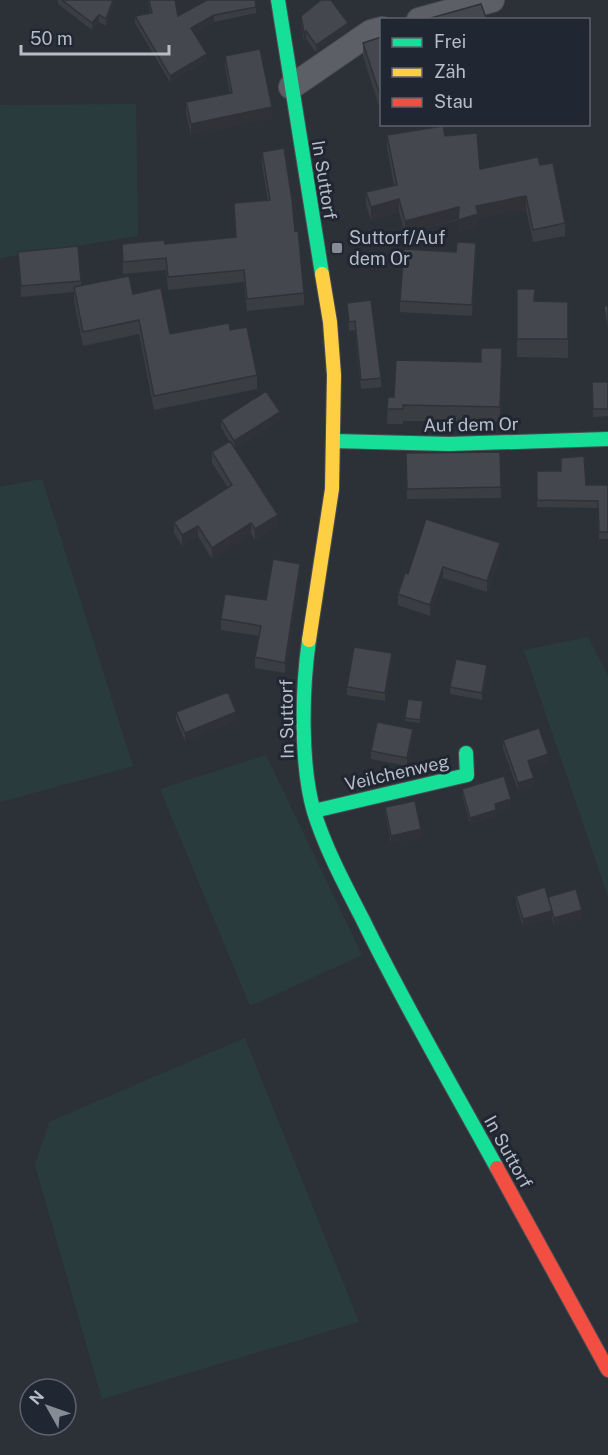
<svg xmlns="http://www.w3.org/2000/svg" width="608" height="1455" font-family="'Public Sans',sans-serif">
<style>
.green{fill:#2a3b3e}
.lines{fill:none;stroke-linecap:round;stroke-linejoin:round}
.street-casing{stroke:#4a4d53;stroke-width:26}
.fast-casing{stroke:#4a4d53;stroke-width:16}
.slow-casing{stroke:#4a4d53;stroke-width:16}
.jam-casing{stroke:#4a4d53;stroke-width:16}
.street{stroke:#5c5f66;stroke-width:24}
.fast{stroke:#16e098;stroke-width:14}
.slow{stroke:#ffcf43;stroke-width:14}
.jam{stroke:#f24e42;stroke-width:14}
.wall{fill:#3a3e43}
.shaded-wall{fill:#303237}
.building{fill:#44484e;stroke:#303237;stroke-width:1.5}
.poi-dot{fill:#868c96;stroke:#202732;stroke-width:2}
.labels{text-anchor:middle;stroke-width:6;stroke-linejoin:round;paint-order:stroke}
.street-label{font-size:18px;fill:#b7bdc8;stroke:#202732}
.poi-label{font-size:18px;fill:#b7bdc8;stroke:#202732;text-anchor:start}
</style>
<rect width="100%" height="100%" fill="#2c3138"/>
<path class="green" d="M136,104L138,236L0,258V105Z
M42,479L133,766L0,802V487Z
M588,637L608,676V897L524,650Z
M266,755L362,955L250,1006L160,789Z
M245,1038L359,1322L102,1399L35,1165L49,1122Z"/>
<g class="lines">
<defs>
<path id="street" d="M419,20L492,0
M291,87L371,32L382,29"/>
<path id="fast" d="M278,0L322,274
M334,441L449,444L608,439
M309,640C302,689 300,764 314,812C326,850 345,885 363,920C404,1004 452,1086 497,1168
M314,811L467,775L466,753"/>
<path id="slow" d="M309,640L332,489L334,375L330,322L322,274"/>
<path id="jam" d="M497,1168L608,1370"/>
</defs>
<use href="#street" class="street-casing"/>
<use href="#fast" class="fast-casing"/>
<use href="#slow" class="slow-casing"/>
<use href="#jam" class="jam-casing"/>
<use href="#street" class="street"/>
<use href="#fast" class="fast"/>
<use href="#slow" class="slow"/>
<use href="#jam" class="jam"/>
</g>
<path class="wall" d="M58,0H115L106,26L99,22L92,30L58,4Z
M148,0H175L178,16L256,7V13L214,22L194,33L207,60L170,82L135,23V16L150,13Z
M301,16L348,30L316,52L306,39L304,41L301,23Z
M381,37V112L363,56V43Z
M225,56L272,118L191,135L186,113V102L230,93L225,67Z
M387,135L445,136L480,169L540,165L565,223V236L533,242L526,209L478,219V227L458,232V220L405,233L399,212L371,220L366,205V192L394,185L387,147Z
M262,152L295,231L304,293V305L247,311L244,282L168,290L166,270L123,274L122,244H165L235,237L234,203L268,201L262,164Z
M18,252L81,281V285L133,294L170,334L230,330L257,375V389L154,410L139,334L83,346L74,301V292L21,297Z
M456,252L476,254L472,316L400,312V301Z
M517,289L535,301L568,302V358L517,357Z
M347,303L381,378V387L361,389L355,330L349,331Z
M502,348L500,422L403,421V424H387L388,397H394L481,362Z
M592,382H608V416L593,417Z
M221,420H280L235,448L278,526L255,540L251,534L212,559L198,536L182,546L174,533V522L228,488L212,463V452L229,441L221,427Z
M500,452L501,498L407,499L406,453Z
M537,471L586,485H608V539H599L598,508L537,507Z
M500,554L487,592L443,578L430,616L398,605V594L408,574Z
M300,574L285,673L255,668V657L259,636L221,630V619L266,600Z
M392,661L385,701L347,695V687Z
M487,673L482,700L450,694V687Z
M423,705L420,723L405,721V718Z
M176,712L236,720L185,741L176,720Z
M413,737L407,766L371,759V751Z
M503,740L548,762L530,767L534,785L518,790L503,748Z
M462,789L511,806L496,810V816L470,824L462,795Z
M385,807L421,837L391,843L385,814Z
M516,896L548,898L582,917L554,926L552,918L523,927L516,903Z"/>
<path class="shaded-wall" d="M113,0H115L106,26V19Z
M99,15V22L92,30V23Z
M214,15V22L191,34V28Z
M348,23V30L316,52V45Z
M306,31V39L304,41V33Z
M207,54V60L170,82V76Z
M272,107V118L191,135V124Z
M526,196V209L478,219V227L458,232V220L476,206Z
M399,199V212L371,220V207Z
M459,207V219L405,233V221Z
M476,243V254L472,316V305Z
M280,412V420L234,449V441Z
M278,515V526L255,540V529Z
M251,523V534L212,559V548Z
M198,526V536L182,546V535Z
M500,543V554L487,592V581Z
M300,564V574L285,673V663Z
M443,567V578L430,616V605Z
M392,653V661L385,701V693Z
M487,665V673L482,700V693Z
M236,712V720L185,741V733Z
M413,729V737L407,766V758Z
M548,754V762L528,768V761Z
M534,778V785L518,790V783Z
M511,799V806L496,810V816L470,824V818L495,804Z
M421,829V837L391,843V836Z
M582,910V917L554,926V918Z
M552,911V918L523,927V919Z"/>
<path class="building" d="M62,0H113L106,19L99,15L92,23Z
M149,0H175L178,16L207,0H255L256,7L214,15L191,28L207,54L170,76L135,16L152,13Z
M321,0H331L348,23L316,45L306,31L304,33L301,16Z
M481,4L487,20H432L431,18Z
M381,37V98L363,43Z
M260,49L272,107L191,124L186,102L232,93L225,56Z
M443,126L445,136L477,133L480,169L538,157L540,165L553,163L565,223L533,230L526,196L476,206L478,214L458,220L459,207L405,221L399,199L371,207L366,192L397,185L387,135Z
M284,148L292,200L295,231L298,230L304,293L247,299L244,270L168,277L166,258L123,262L122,244L164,240L165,244L236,237L234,203L270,200L262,152Z
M457,242L476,243L472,305L400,301L404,249L456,252Z
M78,246L81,281L21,286L18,252Z
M129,276L133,294L161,288L170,334L229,323L230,330L247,327L257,375L154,396L139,320L83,332L74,287Z
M517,289H535L534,301L568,302V339H517Z
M371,300L381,378L361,380L355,321L349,322L347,303Z
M604,306H608V327H607Z
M481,348H502L500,407L403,405V409H387L388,397H394L396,360L481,362Z
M592,382H608V409H593Z
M266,391L280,412L234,441L221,420Z
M230,441L278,515L255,529L251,523L212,548L198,526L182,535L174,522L232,485L212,452Z
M500,452L501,487L407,489L406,453Z
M584,456L586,485H608V532H599L598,501L537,500V471H561V458Z
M426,519L500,543L487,581L443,567L430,605L398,594L405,573L408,574Z
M273,559L300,564L285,663L255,657L261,626L221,619L225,594L266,600Z
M354,647L392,653L385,693L347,687Z
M456,659L487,665L482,693L450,687Z
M228,692L236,712L185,733L176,712Z
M408,699L423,701L420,720L405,718Z
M377,722L413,729L407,758L371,751Z
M539,728L548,754L528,761L534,778L518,783L503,740Z
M504,776L511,799L495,804L496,810L470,818L462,789Z
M415,801L421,829L391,836L385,807Z
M545,887L552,911L523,919L516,896Z
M576,889L582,910L554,918L548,897Z"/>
<rect class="poi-dot" x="331" y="242" width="12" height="12" rx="3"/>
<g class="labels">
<g class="street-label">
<text transform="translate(324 180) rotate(81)" y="6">In Suttorf</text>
<text transform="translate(471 425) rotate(-1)" y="6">Auf dem Or</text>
<text transform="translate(287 719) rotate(-91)" y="6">In Suttorf</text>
<text transform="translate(397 773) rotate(-13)" y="6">Veilchenweg</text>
<text transform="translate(508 1152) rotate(61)" y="6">In Suttorf</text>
</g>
<g class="poi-label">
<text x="349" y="244">Suttorf/Auf<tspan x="349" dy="21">dem Or</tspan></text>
</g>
</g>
<rect x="380" y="18" width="210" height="108" fill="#202732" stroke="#5c636e" stroke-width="1.5"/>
<rect x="392" y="38" width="30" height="9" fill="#16e098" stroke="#5c636e" stroke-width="1.5"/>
<text x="434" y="48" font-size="18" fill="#b7bdc8">Frei</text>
<rect x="392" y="68" width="30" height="9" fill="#ffcf43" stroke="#5c636e" stroke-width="1.5"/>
<text x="434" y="78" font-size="18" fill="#b7bdc8">Zäh</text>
<rect x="392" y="98" width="30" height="9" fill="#f24e42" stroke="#5c636e" stroke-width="1.5"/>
<text x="434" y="108" font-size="18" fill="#b7bdc8">Stau</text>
<g transform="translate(48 1407) rotate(310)"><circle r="28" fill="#202732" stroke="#5c636e" stroke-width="1.5"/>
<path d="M0-4.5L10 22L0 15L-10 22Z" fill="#868c96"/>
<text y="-9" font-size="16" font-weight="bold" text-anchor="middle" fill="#b7bdc8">N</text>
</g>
<path d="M21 45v9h148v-9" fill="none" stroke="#b7bdc8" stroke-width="3"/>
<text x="30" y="45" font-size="18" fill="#b7bdc8" stroke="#202732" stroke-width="4.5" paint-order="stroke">50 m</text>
</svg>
